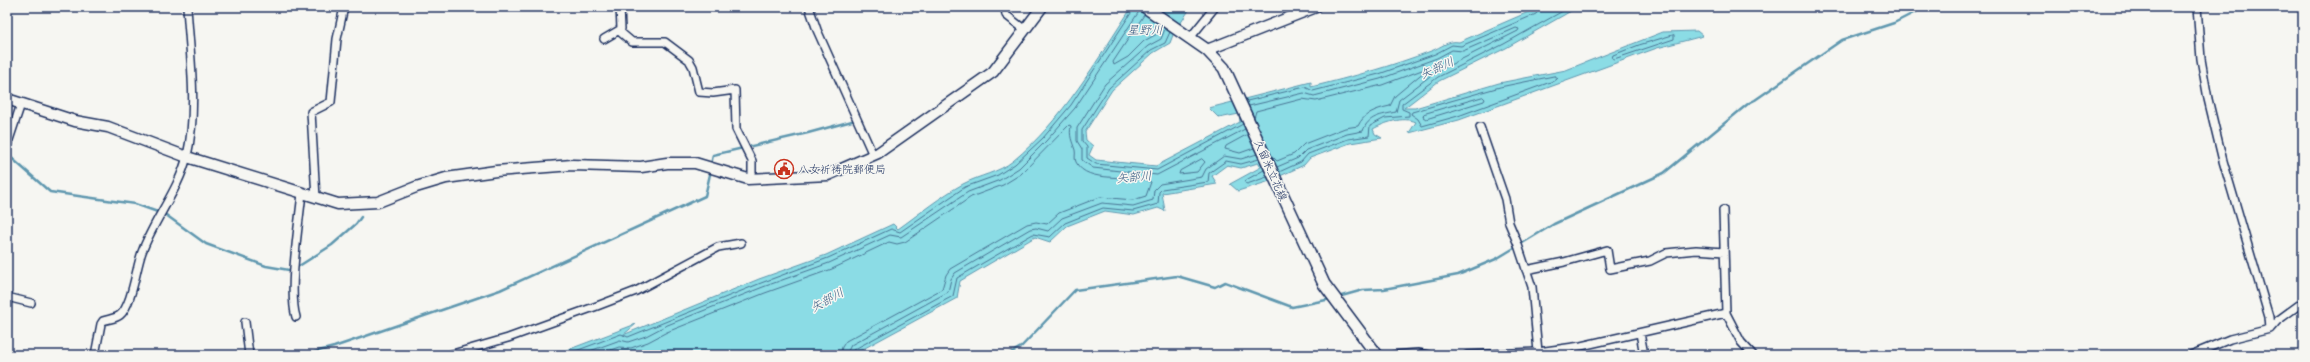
<svg xmlns="http://www.w3.org/2000/svg" width="2310" height="362" font-family="Pangolin,'Klee One',sans-serif">
<style>
.water{fill:#8bdce5;stroke:#5e97af}
.lines{fill:none;stroke-linecap:round;stroke-linejoin:round}
.shore{stroke:#487494;stroke-width:1}
.stream{stroke:#5e97af;stroke-width:2.5}
.street-casing{stroke:#1b2f5e;stroke-width:10}
.secondary-casing{stroke:#1b2f5e;stroke-width:13}
.primary-casing{stroke:#1b2f5e;stroke-width:14}
.street{stroke:#f6f6f2;stroke-width:7}
.secondary{stroke:#f6f6f2;stroke-width:10}
.primary{stroke:#f6f6f2;stroke-width:11}
.labels{text-anchor:middle;stroke-width:3;stroke-linejoin:round;paint-order:stroke}
.poi-label{font-size:11px;fill:#1b2f5e;stroke:#f6f6f2;text-anchor:start}
.street-label{font-size:11px;fill:#1b2f5e;stroke:#f6f6f2}
.water-label{font-size:12px;font-style:italic;fill:#375a80;stroke:#f6f6f2}
</style>
<rect width="100%" height="100%" fill="#f6f6f2"/>
<filter id="ink" filterUnits="userSpaceOnUse"><feTurbulence type="fractalNoise" baseFrequency=".025" numOctaves="2"/><feDisplacementMap in="SourceGraphic" scale="8" xChannelSelector="R" yChannelSelector="G"/><feConvolveMatrix kernelMatrix="1 2 1 2 8 2 1 2 1" color-interpolation-filters="sRGB"/></filter>
<g filter="url(#ink)">
<path class="water" d="M1132,7H1191L1173,35L1170,43L1153,53L1112,90L1085,132L1086,140L1093,146L1089,155L1096,160L1156,166L1240,122L1239,114L1219,118L1209,108L1311,82V87C1352,77 1392,66 1431,51C1442,47 1448,40 1459,42L1540,7H1578L1506,48L1439,81L1404,108H1415L1499,83L1566,70L1663,32L1697,31L1703,36L1657,48L1459,120L1409,133L1416,122C1403,116 1384,123 1373,129L1375,134L1382,138L1350,143L1310,158L1304,165L1267,182L1238,191L1230,184L1261,167L1258,163L1241,168L1227,165L1212,176L1217,184L1162,193L1165,211L1158,208L1134,215L1105,211L1067,226L1050,242L1035,237L960,281L957,298L852,355H554L636,324L623,335L759,279L826,255L893,224L898,229C919,214 941,196 963,184C980,175 998,173 1013,161C1063,120 1097,60 1132,7Z"/>
<g class="lines">
<path class="shore" d="M1144,15L1113,62L1114,65L1128,57L1144,41L1157,34L1161,26
M1165,29L1161,39L1148,46L1105,84L1077,128V141L1082,149V160L1093,168L1157,175L1245,129
M1170,32L1165,43L1151,50L1109,88L1082,130V141L1087,147V158L1096,164L1157,170L1243,124
M1674,35V39L1614,59L1612,58L1613,55L1639,45Z
M1555,76L1558,78L1556,80L1458,116L1422,126L1418,119L1411,114L1412,112L1500,87Z
M1483,97L1485,99L1484,101L1426,119L1423,117L1424,114Z
M1247,101L1305,87L1313,91L1379,74L1435,54L1452,45L1461,46L1536,14L1541,7
M1249,106L1304,93L1314,96L1380,79L1437,58L1452,50L1463,51L1516,28L1519,29L1518,31L1434,73L1399,100L1396,112C1381,115 1368,116 1363,131L1347,134L1306,150L1298,158L1277,167
M1254,118L1256,111L1302,99L1316,101L1382,85L1422,70L1425,71L1395,96L1390,106C1376,109 1364,113 1358,126L1345,128L1304,144L1294,154L1277,161L1273,157
M1248,134L1226,146L1225,149L1240,153L1254,148
M1202,159L1205,162L1197,172L1179,174L1180,171Z
M1264,170L1246,180L1245,183L1247,184L1267,177
M1279,172L1301,162L1308,154L1348,139L1369,136L1370,126L1385,118L1409,116V112L1402,109V104L1438,77L1504,44L1570,7
M565,355L621,334L628,337L761,283L828,258L891,229L900,232L965,187L998,175L1015,164L1043,138L1071,105L1135,7
M579,355L620,340L628,342L646,336L665,326L763,287L829,263L890,235L901,237L968,192L1000,180L1019,168L1046,141L1075,108L1140,10
M596,355L619,347L631,348L648,342L667,332L765,293L832,269L889,242L897,244L905,242L971,197L1003,185L1021,174L1069,125L1071,126C1069,136 1072,141 1075,150C1076,154 1074,158 1076,162C1087,185 1132,173 1151,182L1146,196L1133,200L1100,197L1059,213L1047,224L1036,222L1027,224L950,269L946,275L942,289L846,341L842,347L840,355
M846,355L851,345L948,292L951,279L955,273L1030,229L1036,228L1048,231L1062,218L1102,203L1133,206L1153,200L1154,190L1160,184L1202,177L1206,169L1224,156L1241,159L1257,154
M851,355L853,350L953,296L957,278L1033,234L1050,237L1065,223L1103,208L1133,211L1158,204L1159,192L1162,189L1208,182L1209,173L1226,161L1241,164L1259,159"/>
<path class="stream" d="M7,154L50,192L135,204L166,215L206,244L266,266L289,270L299,266L332,245L356,224L361,217
M711,165L713,155L808,133L852,121
M1338,297L1363,290L1384,289L1458,275L1496,259L1554,224L1664,173L1749,103L1755,100L1842,40L1894,23L1925,7
M275,355L290,352L311,353L334,347L500,290L705,196L711,170
M1007,355L1021,347L1075,290L1177,276L1215,287L1225,282L1292,307L1331,299"/>
<defs>
<path id="street" d="M809,7L817,30L873,155
M1005,7L1006,15L1025,30
M2197,7L2201,59L2208,99L2223,161L2269,317L2270,329
M619,31L632,42H665L689,60L693,67L699,92L713,93L735,90L736,129L752,161V179
M1190,38L1215,7
M604,39L621,29L620,7
M1480,127L1505,199L1509,223L1517,242L1532,287L1538,352
M7,146L21,104
M316,198L311,112L331,102L337,39L344,7
M1723,210L1726,313L1741,342L1753,355
M1526,270L1564,262L1607,250L1610,269L1650,261L1666,253L1696,250L1724,252
M7,297L31,303
M296,317C288,291 299,223 302,193
M245,322L249,355
M1640,333L1644,355
M95,355L101,324L103,321C108,319 115,319 120,315C132,305 136,268 142,252C154,219 179,190 187,156C198,108 190,55 187,7
M449,355L508,338L597,306L636,291L718,247L741,243
M1394,355L1418,353L1428,355
M1467,355L1538,352L1581,346L1726,313
M2191,355L2230,339L2270,329L2277,321L2303,302"/>
<path id="secondary" d="M1207,50L1316,7
M7,99L75,121L108,127L187,157L338,204L378,202L416,187L446,178L496,171L572,165L641,167L667,163H695L748,179L828,175L878,153L993,72L1042,7"/>
<path id="primary" d="M1145,7L1207,50L1224,68L1324,284L1377,355"/>
</defs>
<use href="#street" class="street-casing"/>
<use href="#secondary" class="secondary-casing"/>
<use href="#primary" class="primary-casing"/>
<use href="#street" class="street"/>
<use href="#secondary" class="secondary"/>
<use href="#primary" class="primary"/>
</g>
</g>
<defs>
<symbol id="civic-ring" viewBox="-11 -11 22 22"><circle r="9.5" fill="#f6f6f2" stroke="#c8321e" stroke-width="1.5"/><path d="M-.6-6.5H3V-4.5H.6V-3L4-1V1h2V6H-6V1h2V-1L-.6-3ZM-1.2 2.5V6h2.4V2.5Z" fill="#c8321e"/></symbol>
</defs>
<g fill-rule="evenodd">
<use href="#civic-ring" x="773" y="158" width="22" height="22"/>
</g>
<g class="labels">
<g class="poi-label">
<text x="798" y="173">八女祈祷院郵便局</text>
</g>
<g class="street-label">
<text transform="translate(1271 170) rotate(66)" y="4">久留米立花線</text>
</g>
<g class="water-label">
<text x="1145" y="34">星野川</text>
<text transform="translate(1437 68) rotate(-24)" y="4">矢部川</text>
<text transform="translate(1134 177) rotate(-5)" y="4">矢部川</text>
<text transform="translate(827 300) rotate(-29)" y="4">矢部川</text>
</g>
</g>
<rect width="2310" height="362" fill="none" stroke="#f6f6f2" stroke-width="24"/>
<rect x="12" y="12" width="2286" height="338" fill="none" stroke="#1b2f5e" stroke-width="1.5" filter="url(#ink)"/>
</svg>
